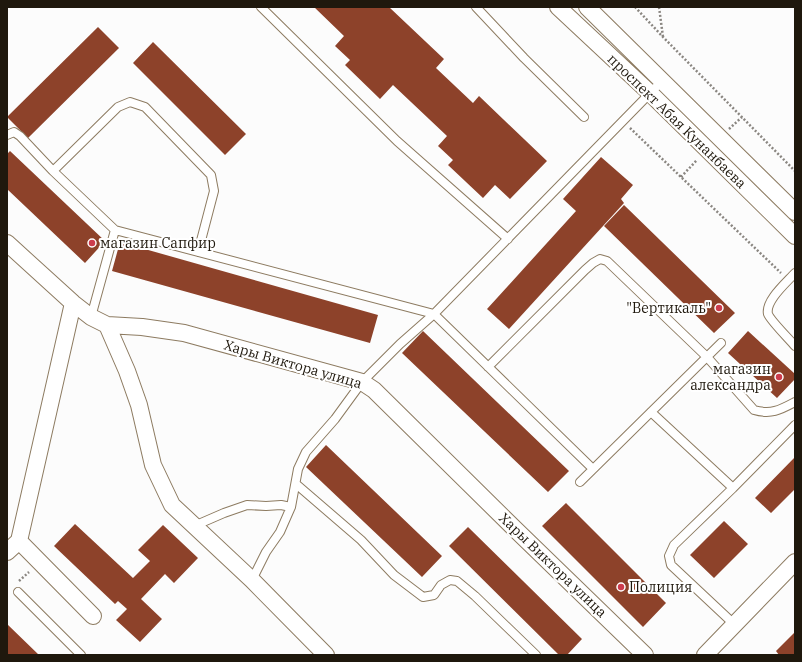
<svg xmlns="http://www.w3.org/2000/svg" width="802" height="662" font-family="'IBM Plex Serif',serif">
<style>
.building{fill:#8d422a}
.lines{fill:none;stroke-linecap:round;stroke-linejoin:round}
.lane-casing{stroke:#8d7b61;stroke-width:10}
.street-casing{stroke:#8d7b61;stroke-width:18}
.path{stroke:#8a8681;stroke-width:2.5;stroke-dasharray:2 2;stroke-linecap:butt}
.lane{stroke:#fff;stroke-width:8}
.street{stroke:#fff;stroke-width:16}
.poi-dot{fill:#cc3c4d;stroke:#fff;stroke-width:1.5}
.labels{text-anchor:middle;stroke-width:4;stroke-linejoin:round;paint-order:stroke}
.street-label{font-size:14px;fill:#1f180d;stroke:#fff}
.poi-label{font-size:14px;fill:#1f180d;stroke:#fff;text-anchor:start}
</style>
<rect width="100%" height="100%" fill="#fcfcfc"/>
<path class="building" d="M314,7H389L444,59L436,68L473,103L479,96L547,161L510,199L495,185L483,198L448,165L453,160L438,146L447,136L393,85L380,99L345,65L350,60L335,46L344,36Z
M98,27L119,48L28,138L7,117Z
M153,42L246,134L225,155L133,63Z
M10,151L105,241L85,263L7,189V154Z
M601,157L633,185L621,199L624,203L509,329L487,309L576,211L563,199Z
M624,205L735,313L714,333L604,226Z
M120,242L378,315L370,343L112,271Z
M423,331L569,471L548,492L402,353Z
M748,331L795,374V379L777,398L728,353Z
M326,445L442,556L422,577L306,467Z
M795,457V489L771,513L755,498Z
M566,503L666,603L643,627L542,526Z
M724,521L748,544L714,578L690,555Z
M75,524L133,578L150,561L138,550L163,525L198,558L174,583L165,574L141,599L162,619L140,642L116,620L127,609L118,601L115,604L54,546Z
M468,527L582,639L567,655H559L449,546Z
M7,624L39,655H7Z
M795,632V655H779L776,651Z"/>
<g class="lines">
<defs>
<path id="lane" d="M261,7L397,141L508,239
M476,7L524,58L584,117
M7,135L14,132L20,136L53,171L115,230L434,314L662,81
M53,171L118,107L130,102L145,107L211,175L214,191L198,252
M795,273C786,283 765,301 768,314C770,320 790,340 795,346
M91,317L115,230
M488,367L585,270L593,263L600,259L607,261L707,357L754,410C771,415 780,410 795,402
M651,412L733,488
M580,482L721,343
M296,484L361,540L394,575L423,597L434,595L441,585L450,580L457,581L475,596L536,655
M194,526L224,513L247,505L266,506L281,505L291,507
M252,580L266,552L280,532L291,507L298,469L306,452L335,419L362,382L400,344L434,314L593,469
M18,592L81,655
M735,625L671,565L669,556L674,545L733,488L795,425"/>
<path id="street" d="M558,7L650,93L795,236
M587,7L795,212
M7,243L73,303L91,317L107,325L142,327L184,333L362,382L374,390L516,530L645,655
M107,325L127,371L139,405L153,465L172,505L252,580L326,655
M19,541L93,616
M7,552L19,541L73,303
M705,655L795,562"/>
</defs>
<use href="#lane" class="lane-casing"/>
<use href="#street" class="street-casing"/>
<path class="path" d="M635,7L663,37L795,171
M659,7L663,37
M630,128L781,273
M729,129L742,117
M681,177L697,160
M19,581L29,572"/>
<use href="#lane" class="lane"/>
<use href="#street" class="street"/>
</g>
<g class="poi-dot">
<circle cx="92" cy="243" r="4"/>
<circle cx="719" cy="308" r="4"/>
<circle cx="779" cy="377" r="4"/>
<circle cx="621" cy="587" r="4"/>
</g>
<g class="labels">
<g class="street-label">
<text transform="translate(677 121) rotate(44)" y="5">проспект Абая Кунанбаева</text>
<text transform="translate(293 364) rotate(16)" y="5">Хары Виктора улица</text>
<text transform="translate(553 565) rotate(44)" y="5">Хары Виктора улица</text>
</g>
<g class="poi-label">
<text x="100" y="248">магазин Сапфир</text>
<text x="711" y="313" text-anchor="end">"Вертикаль"</text>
<text x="771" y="374" text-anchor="end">магазин<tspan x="771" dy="16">александра</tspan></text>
<text x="629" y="592">Полиция</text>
</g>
</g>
<rect width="802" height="662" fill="none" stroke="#1f180d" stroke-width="16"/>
</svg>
